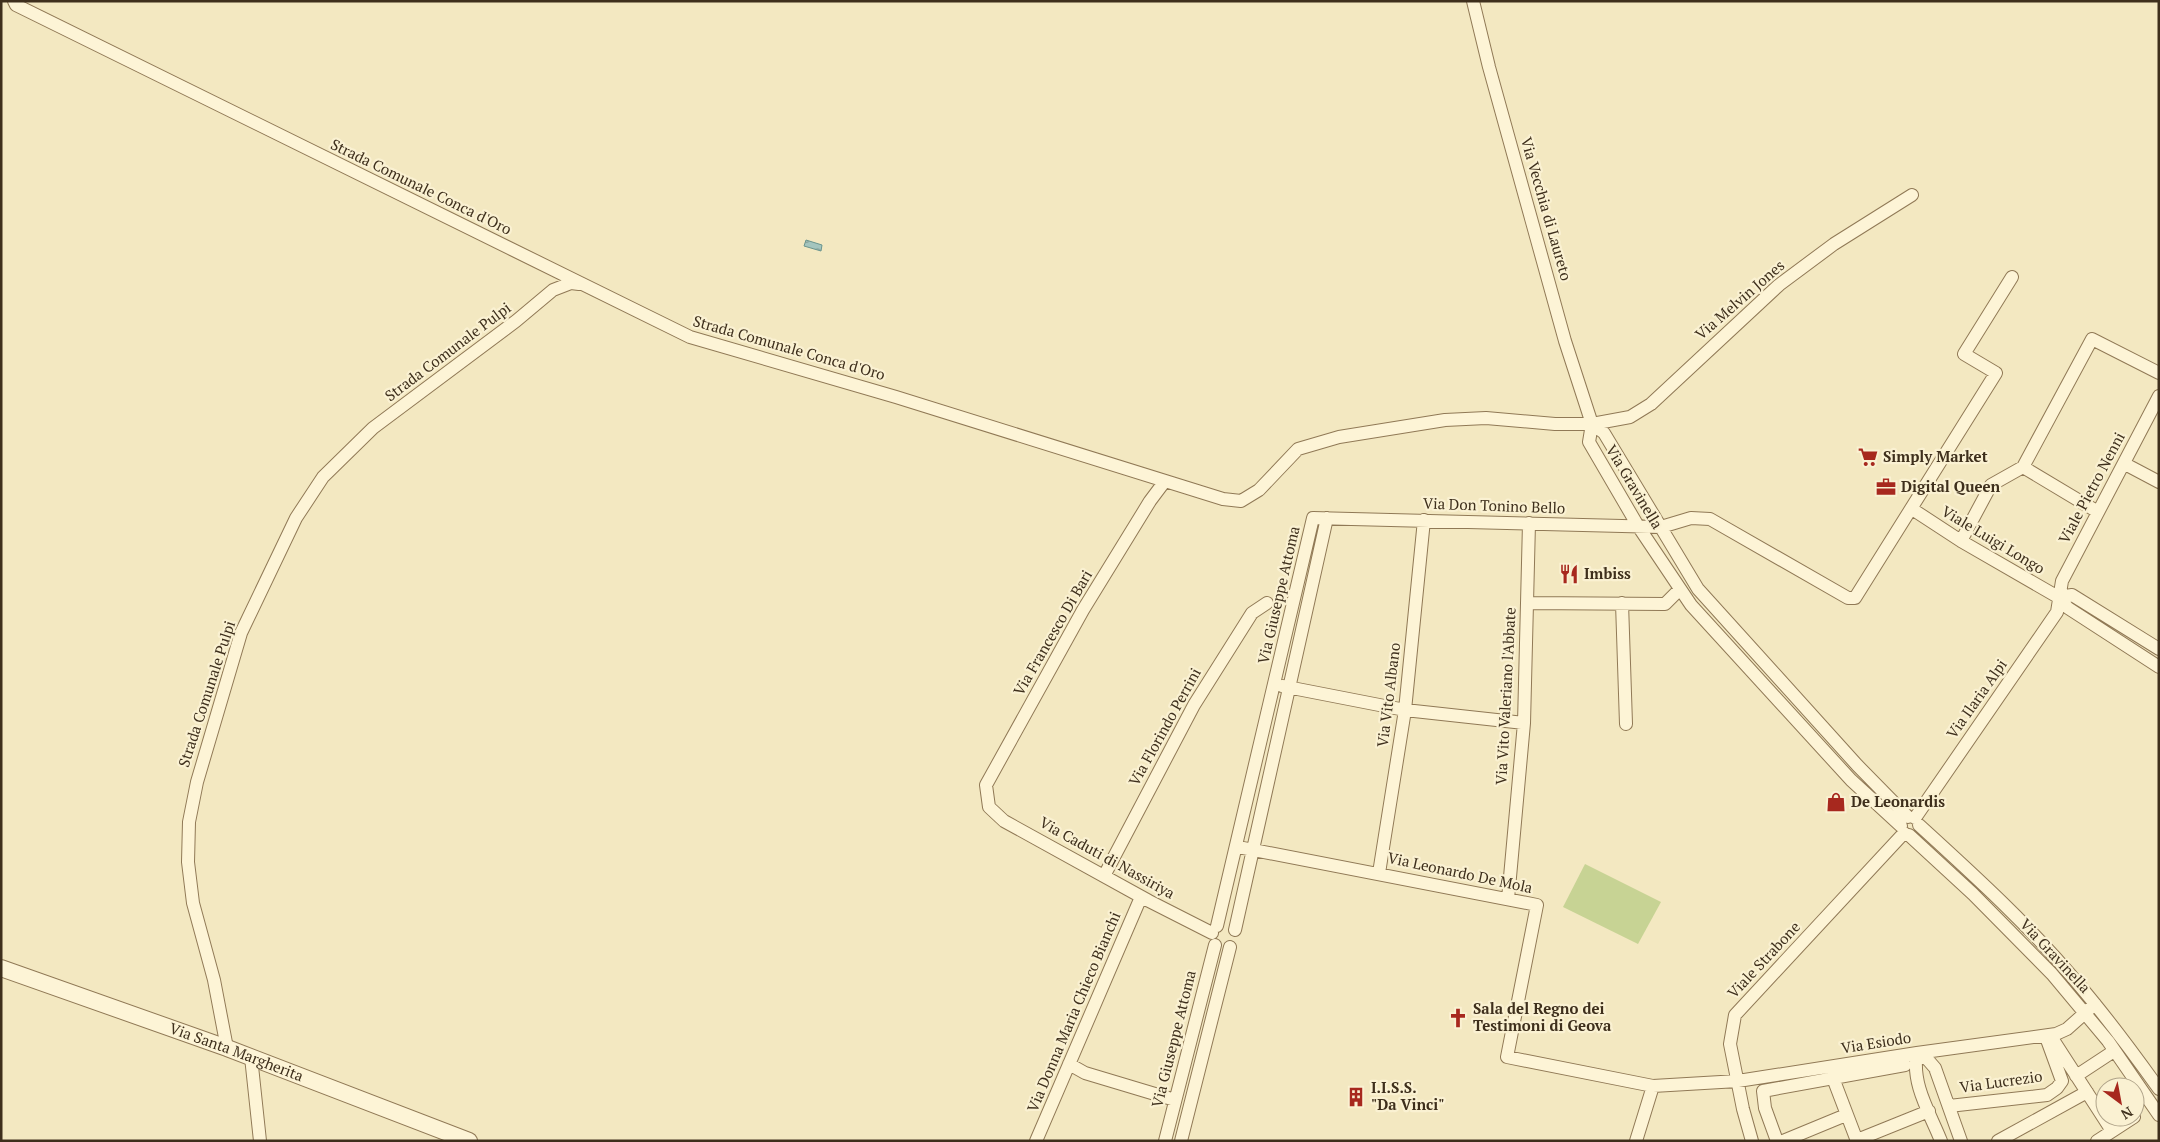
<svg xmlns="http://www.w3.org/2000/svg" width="2160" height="1142" font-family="'PT Serif',serif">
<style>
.grass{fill:#c7d394}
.water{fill:url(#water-ripples);stroke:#6a958e}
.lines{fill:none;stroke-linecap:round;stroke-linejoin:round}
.minor-casing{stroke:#907956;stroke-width:14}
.tertiary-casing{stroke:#907956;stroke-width:18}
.minor{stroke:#fdf4d6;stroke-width:12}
.tertiary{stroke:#fdf4d6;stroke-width:16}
.labels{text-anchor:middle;stroke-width:4.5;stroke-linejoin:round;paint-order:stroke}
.street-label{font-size:15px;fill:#3e2f1c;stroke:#faf1d2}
.poi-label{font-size:15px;font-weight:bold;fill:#3e2f1c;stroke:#faf1d2;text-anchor:start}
</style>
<defs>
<pattern id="water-ripples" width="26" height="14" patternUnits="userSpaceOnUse" patternTransform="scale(1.25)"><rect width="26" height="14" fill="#a4c5be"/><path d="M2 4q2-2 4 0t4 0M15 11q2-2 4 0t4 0" fill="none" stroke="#87a09a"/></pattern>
</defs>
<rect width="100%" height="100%" fill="#f3e8c1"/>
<path class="grass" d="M1585,864L1661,902L1638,944L1563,907Z"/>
<path class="water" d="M806,240L822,245L821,251L804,246Z"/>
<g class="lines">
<defs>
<path id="minor" d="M14,1L16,5L690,337L896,397L1223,499L1241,501L1259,490L1298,449L1339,437L1445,420L1486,418L1555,424H1592L1630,417L1651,404L1779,285L1834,244L1912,195
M1473,1L1489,67L1565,341L1592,424
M1592,424L1589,442L1638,526L1691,605L1851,780L1901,826
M1592,424L1604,433L1698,589L1857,765L1908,817
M2125,464L2159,482
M2023,467L2098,512
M1165,481L1150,501L1083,610L986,785L989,807L1004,821L1149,901L1212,933
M1912,509L1961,541L2058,597L2068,608L2159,667
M1961,541L1991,485L2023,467L2092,339L2159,373
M2058,597L2072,595L2159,649
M1527,603L1665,604L1679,590
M1622,603L1626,724
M1282,686L1405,710L1524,723
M1915,818L2057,612L2062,581L2159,396
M1919,825C1975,876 2032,928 2080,986C2108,1019 2134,1054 2159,1089
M1909,835L1973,894L2052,974L2108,1041L2159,1115
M1238,847L1537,905L1507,1057L1653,1086L1738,1081L1917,1053L2056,1034L2067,1029L2095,1004
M1379,873L1405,710L1424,520
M1104,876L1194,705L1252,613L1267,603
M1508,899L1524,723L1529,523
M1217,926L1313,518L1661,527L1691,518L1710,519L1848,598H1855L1996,373L1964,354L2012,277
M1235,930L1327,518
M2050,1035L2112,1131
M2046,1037L2062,1081L2057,1088
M227,1048L214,980L193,903L188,862L189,822L197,782L241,633L296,518L323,477L373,428L516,321L553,290L571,283L579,284
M251,1057L260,1141
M1069,1064L1085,1073L1175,1100
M2076,1076L2114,1051
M1833,1078L1857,1141
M1949,1106L2047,1095L2057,1088
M1857,1140L1929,1111
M1036,1141L1141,897
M1165,1141L1215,945
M1181,1141L1230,947
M1636,1141L1653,1086
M1752,1141L1743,1109L1730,1044L1735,1015L1904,833
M1777,1141L1765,1108L1763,1091L1905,1065
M1783,1141L1846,1115
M1941,1141C1930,1113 1911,1084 1917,1053L1928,1060L1935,1068L1961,1141
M1998,1141L2087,1092
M2097,1141L2134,1117"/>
<g id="tertiary">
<path id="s1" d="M1,968L227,1048L469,1141"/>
</g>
</defs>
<use href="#minor" class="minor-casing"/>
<use href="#tertiary" class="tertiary-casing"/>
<use href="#minor" class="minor"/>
<use href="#tertiary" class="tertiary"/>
</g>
<defs>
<symbol id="supermarket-bare" viewBox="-9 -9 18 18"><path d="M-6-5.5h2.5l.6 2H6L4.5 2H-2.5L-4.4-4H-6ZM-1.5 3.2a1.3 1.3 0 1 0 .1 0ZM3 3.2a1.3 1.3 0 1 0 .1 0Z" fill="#a7281e" stroke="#faf1d2" stroke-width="2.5" paint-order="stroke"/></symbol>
<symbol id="office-bare" viewBox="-9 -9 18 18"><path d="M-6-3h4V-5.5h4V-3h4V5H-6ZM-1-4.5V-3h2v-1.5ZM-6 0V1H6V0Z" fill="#a7281e" stroke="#faf1d2" stroke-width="2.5" paint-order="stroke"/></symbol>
<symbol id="restaurant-bare" viewBox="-9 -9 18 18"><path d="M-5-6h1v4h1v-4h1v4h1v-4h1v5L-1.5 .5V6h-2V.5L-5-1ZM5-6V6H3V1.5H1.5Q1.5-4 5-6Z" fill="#a7281e" stroke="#faf1d2" stroke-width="2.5" paint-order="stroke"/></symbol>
<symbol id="shop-bare" viewBox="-9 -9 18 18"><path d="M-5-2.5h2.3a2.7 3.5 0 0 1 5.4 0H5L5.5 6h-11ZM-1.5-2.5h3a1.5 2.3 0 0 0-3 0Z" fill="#a7281e" stroke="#faf1d2" stroke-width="2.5" paint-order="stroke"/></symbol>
<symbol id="church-bare" viewBox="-9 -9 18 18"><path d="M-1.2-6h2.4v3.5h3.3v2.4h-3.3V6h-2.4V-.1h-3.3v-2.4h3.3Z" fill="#a7281e" stroke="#faf1d2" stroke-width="2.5" paint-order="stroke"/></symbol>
<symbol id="building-bare" viewBox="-9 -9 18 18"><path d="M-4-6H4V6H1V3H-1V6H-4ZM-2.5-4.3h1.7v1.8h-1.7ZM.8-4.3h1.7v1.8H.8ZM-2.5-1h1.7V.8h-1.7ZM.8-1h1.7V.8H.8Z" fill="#a7281e" stroke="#faf1d2" stroke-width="2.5" paint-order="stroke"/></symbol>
</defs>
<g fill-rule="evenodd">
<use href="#supermarket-bare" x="1854" y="443" width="28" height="28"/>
<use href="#office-bare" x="1872" y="473" width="28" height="28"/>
<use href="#restaurant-bare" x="1555" y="560" width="28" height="28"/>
<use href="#shop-bare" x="1822" y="788" width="28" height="28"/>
<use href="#church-bare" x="1444" y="1004" width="28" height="28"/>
<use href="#building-bare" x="1342" y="1083" width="28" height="28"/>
</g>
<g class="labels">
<g class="street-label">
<text transform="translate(421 187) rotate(26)" y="5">Strada Comunale Conca d'Oro</text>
<text transform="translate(1546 209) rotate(74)" y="5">Via Vecchia di Laureto</text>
<text transform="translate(1740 300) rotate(-41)" y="5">Via Melvin Jones</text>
<text transform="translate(789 348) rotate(16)" y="5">Strada Comunale Conca d'Oro</text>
<text transform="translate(448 352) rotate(-37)" y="5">Strada Comunale Pulpi</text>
<text transform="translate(1634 487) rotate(59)" y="5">Via Gravinella</text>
<text transform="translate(2092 488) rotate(-62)" y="5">Viale Pietro Nenni</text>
<text transform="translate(1494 506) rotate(2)" y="5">Via Don Tonino Bello</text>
<text transform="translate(1993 540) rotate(31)" y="5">Viale Luigi Longo</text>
<text transform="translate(1279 595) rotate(-77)" y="5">Via Giuseppe Attoma</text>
<text transform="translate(1053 633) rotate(-60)" y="5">Via Francesco Di Bari</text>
<text transform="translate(207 694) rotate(-72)" y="5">Strada Comunale Pulpi</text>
<text transform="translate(1389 695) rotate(-83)" y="5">Via Vito Albano</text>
<text transform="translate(1506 696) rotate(-87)" y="5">Via Vito Valeriano l'Abbate</text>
<text transform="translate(1977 699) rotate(-55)" y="5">Via Ilaria Alpi</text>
<text transform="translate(1165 727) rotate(-61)" y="5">Via Florindo Perrini</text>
<text transform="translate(1107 858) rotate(29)" y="5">Via Caduti di Nassiriya</text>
<text transform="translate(1460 873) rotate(12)" y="5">Via Leonardo De Mola</text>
<text transform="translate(2055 956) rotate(47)" y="5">Via Gravinella</text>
<text transform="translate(1764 960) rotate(-47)" y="5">Viale Strabone</text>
<text transform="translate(1074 1012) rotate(-67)" y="5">Via Donna Maria Chieco Bianchi</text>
<text transform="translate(1174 1039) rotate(-76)" y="5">Via Giuseppe Attoma</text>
<text transform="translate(1876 1043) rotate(-9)" y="5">Via Esiodo</text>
<text dy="5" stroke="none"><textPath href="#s1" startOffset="250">Via Santa Margherita</textPath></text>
<text transform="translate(2001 1082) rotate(-8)" y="5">Via Lucrezio</text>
</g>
<g class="poi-label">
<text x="1883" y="462">Simply Market</text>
<text x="1901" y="492">Digital Queen</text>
<text x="1584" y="579">Imbiss</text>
<text x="1851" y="807">De Leonardis</text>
<text x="1473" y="1014">Sala del Regno dei<tspan x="1473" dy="17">Testimoni di Geova</tspan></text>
<text x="1371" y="1093">I.I.S.S.<tspan x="1371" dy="17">"Da Vinci"</tspan></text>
</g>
</g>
<rect width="2160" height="1142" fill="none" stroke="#3e2f1c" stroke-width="5"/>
<g transform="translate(2120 1102) rotate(148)"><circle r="24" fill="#faf1d2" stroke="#afa389"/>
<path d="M0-4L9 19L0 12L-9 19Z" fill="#a7281e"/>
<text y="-8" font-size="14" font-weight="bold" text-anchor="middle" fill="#3e2f1c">N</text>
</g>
</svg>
